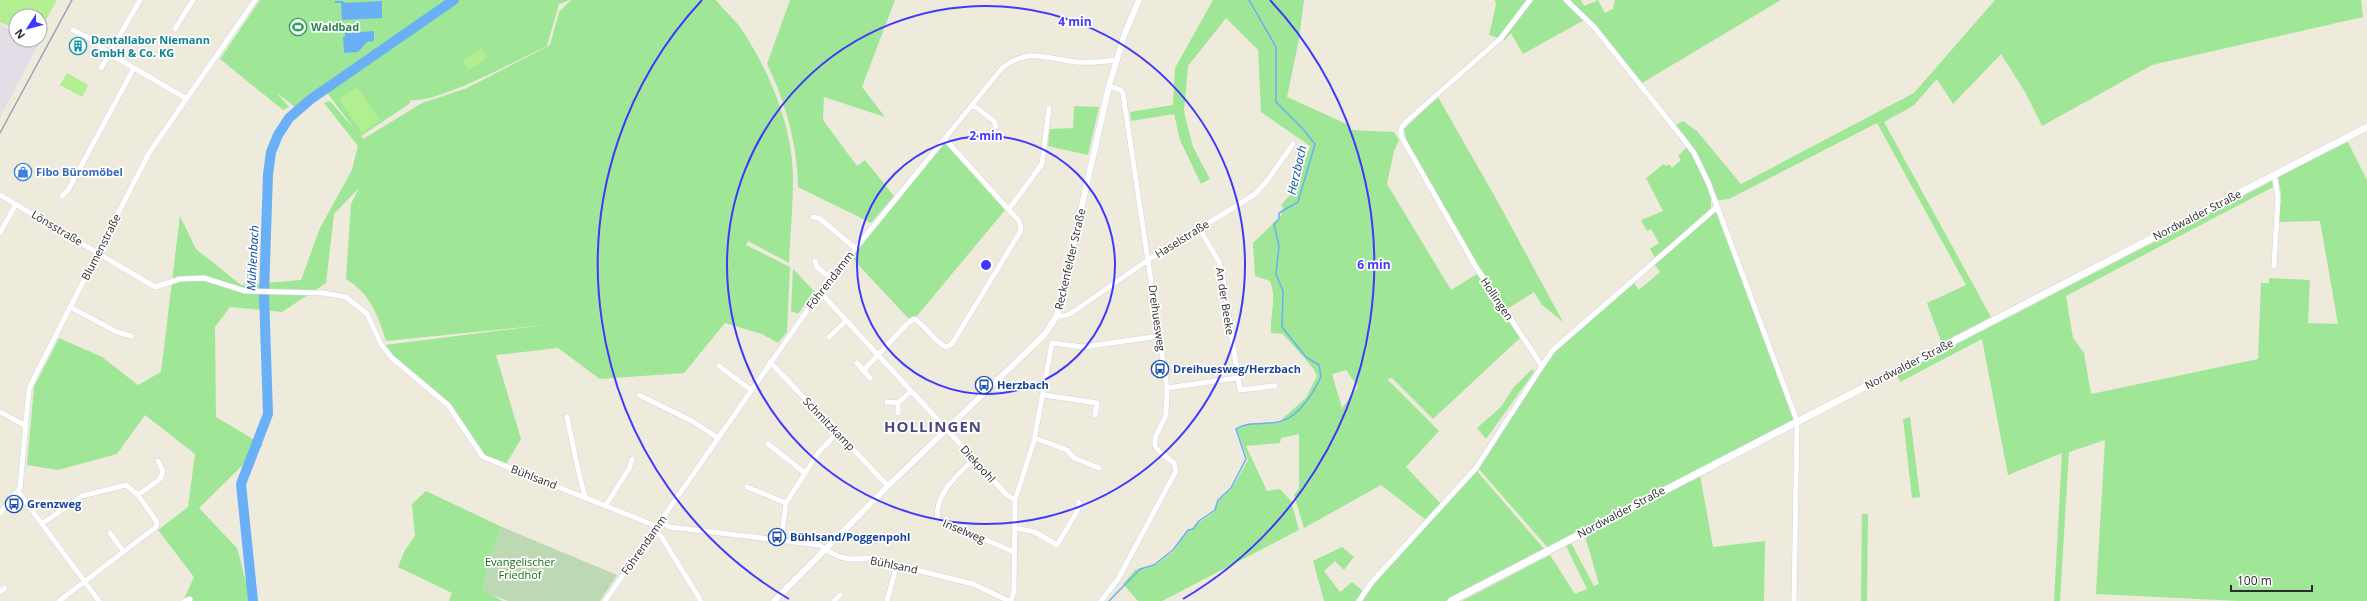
<svg xmlns="http://www.w3.org/2000/svg" width="2367" height="601" font-family="'Open Sans',sans-serif">
<style>
.industrial{fill:#e2dde6}
.green{fill:#9fe796;fill-rule:evenodd}
.cemetery{fill:#bcd9b3}
.pitch{fill:#b1ef91}
.water{fill:#69b0f6}
.lines{fill:none;stroke-linecap:round;stroke-linejoin:round}
.stream{stroke:#69b0f6;stroke-width:1.5}
.river{stroke:#69b0f6;stroke-width:10}
.minor-casing{stroke:#d2d2e5;stroke-width:6}
.tertiary-casing{stroke:#d2d2e5;stroke-width:7}
.secondary-casing{stroke:#d2d2e5;stroke-width:8}
.minor{stroke:#fff;stroke-width:5}
.tertiary{stroke:#fff;stroke-width:6}
.secondary{stroke:#fff;stroke-width:7}
.rail{stroke:#a19fb7;stroke-width:1.5}
.ring{fill:none;stroke:#4138ff;stroke-width:2}
.labels{text-anchor:middle;stroke-width:3.5;stroke-linejoin:round;paint-order:stroke}
.leisure-label{font-size:11px;font-weight:bold;fill:#27864d;stroke:#fff;text-anchor:start}
.culture-label{font-size:11px;font-weight:bold;fill:#0d838f;stroke:#fff;text-anchor:start}
.shop-label{font-size:11px;font-weight:bold;fill:#366cbe;stroke:#fff;text-anchor:start}
.street-label{font-size:11px;fill:#2b2b2b;stroke:#fff}
.transit-label{font-size:11px;font-weight:bold;fill:#164399;stroke:#fff;text-anchor:start}
.park-label{font-size:11px;fill:#166d18;stroke:#fff}
.water-label{font-size:12px;font-style:italic;fill:#0549a5;stroke:#fff}
.district-label{font-size:15px;font-weight:bold;letter-spacing:1px;fill:#4b487f;stroke:#fff}
.centre{fill:#4138ff;stroke:#fff;stroke-width:2}
.ring-label{font-size:12px;text-anchor:middle;font-weight:bold;fill:#4138ff;stroke:#fff;stroke-width:3.5;stroke-linejoin:round;paint-order:stroke}
</style>
<rect width="100%" height="100%" fill="#eeeadc"/>
<path class="industrial" d="M0,25L16,32V40L40,42L0,117Z"/>
<path class="green" d="M260,0H570L559,4L547,46C519,59 438,104 411,100L409,104L361,136L363,139L422,103L467,88L550,45L559,12L571,0H716C724,11 735,19 742,30C770,72 794,130 793,181C793,208 790,236 789,263L748,241L746,245L790,267L787,332L778,343L762,334L725,323L684,373L600,379L558,348L496,355L521,439L506,464L484,455L449,404L393,358L385,345L544,325L386,341C377,313 371,295 346,279L351,204L359,188L334,214L326,283L282,312L230,307L215,327L216,417L263,445L199,508L237,548L251,601H183L194,577L158,530L188,507L195,454L145,415L117,454L58,470L27,465L34,387L59,338L102,357L138,385L161,372L180,216L196,249L241,285L301,280L320,228L352,170L358,146L324,103L330,101L356,131L322,86L295,107L277,93L289,107L283,110L220,59Z
M790,0H895L862,87L885,117L824,97L823,120L857,166L865,160L894,196L871,223L798,187C798,147 785,100 767,64Z
M1213,0H1304L1299,39L1287,97L1351,126V130L1394,132L1399,140L1394,151L1387,184L1451,290L1477,274L1520,338L1433,419L1392,378L1387,379L1439,431L1406,467L1441,504L1426,520L1381,485L1304,528L1294,495L1299,488V434L1281,438L1280,443L1246,446L1267,491L1280,489L1291,501L1299,530L1162,601H1138L1123,584L1135,570L1154,566L1174,551L1188,531L1215,511L1219,500L1232,488L1248,460L1237,430L1246,424L1283,422L1282,419L1306,398L1317,376C1314,366 1292,345 1283,334L1271,333C1270,314 1277,299 1270,281L1255,276L1253,243L1281,216L1283,207L1281,205L1292,193L1293,196L1310,146L1261,112L1258,50L1226,18L1188,66L1184,112L1193,147L1210,179L1201,184L1180,140L1174,114L1131,121L1130,112L1173,105L1175,68ZM1346,370L1358,387L1342,408L1332,374Z
M1495,0H1563L1584,20L1523,54L1511,33L1505,40L1489,35L1496,5Z
M1569,0H1581L1584,6L1598,0L1605,13L1613,9L1615,0H1781L1642,83L1597,26Z
M1995,0H2361L2363,17L2152,65L2042,126L2025,92L2001,54L1953,104L1937,79L1913,106L1884,122L1991,317L1942,344L1927,303L1966,285L1877,123L1729,199L1720,200L1711,197V209L1655,258L1650,249L1659,243L1651,229L1647,231L1641,220L1663,211L1646,178L1664,164L1666,166L1669,164L1672,168L1681,160L1678,156L1687,147L1671,128L1683,121L1697,131L1741,184L1914,93Z
M1438,97L1499,204L1563,322L1542,305L1534,292L1507,309L1481,270L1407,143L1404,129Z
M1074,106L1099,107L1088,155L1048,146L1050,129L1073,128Z
M2348,142L2367,180V601H2238L2096,594L2105,440L2069,452L2060,601H2054L2062,453L2008,475L1982,339L1900,382L1897,375L2272,181L2273,187L2066,296L2073,338L2084,353L2091,394L2258,359L2261,283H2269V278L2310,280L2308,323L2338,324L2320,221L2279,222L2281,194L2278,176Z
M945,143L1005,210L917,316L908,318L851,257Z
M1716,210L1795,420L1548,548L1478,468L1555,350L1634,283L1639,290L1660,272L1654,264Z
M793,269L814,291L798,314L791,311Z
M1532,369L1534,372L1486,439L1477,428L1501,407L1514,387Z
M1910,417L1920,497L1912,498L1903,419Z
M1476,470L1545,550L1446,601H1361L1373,583Z
M1700,475L1713,547L1765,541L1764,601H1462L1550,555L1575,594L1587,589L1566,546L1571,543L1594,586L1599,584L1585,536Z
M426,491L502,527L493,550L483,590L503,601H449L452,593L398,567L405,550L415,536L412,504Z
M1862,514H1868L1867,601H1861Z
M1342,547L1354,557L1344,570L1335,561L1324,571L1340,592L1352,582L1363,591L1356,601H1324L1313,561Z"/>
<path class="cemetery" d="M502,527L617,575L600,601H508L483,591L493,550Z"/>
<path class="pitch" d="M0,0H57L40,30V16H16V29L0,22Z
M481,48L487,57L469,70L463,61Z
M67,73L88,85L82,97L60,85Z
M357,87L380,120L362,133L339,99Z"/>
<path class="water" d="M335,1H343L345,3L382,1V18L342,20L341,3H335Z
M374,31V41L367,42L358,52L344,53L343,37H345V33Z"/>
<g class="lines">
<path class="stream" d="M1109,601L1140,569L1154,565L1173,550L1188,530L1193,529L1199,521L1215,510L1218,500L1231,488L1246,459L1236,429C1251,420 1266,426 1282,421C1299,416 1314,392 1321,377L1319,365L1306,357L1282,327L1283,291L1276,274L1279,246L1274,224L1279,219V213L1298,202L1315,144L1302,128L1276,102V47L1249,0"/>
<path class="river" d="M253,601L241,484L268,414L264,294L268,174L271,152L278,135L289,118L311,99L454,0"/>
<defs>
<path id="minor" d="M1566,0L1594,27L1685,141L1694,153L1708,182L1797,421L1794,601
M175,29L193,0
M73,30L93,40L110,54L187,99
M101,68L140,0
M973,105L994,121L996,127
M0,195L155,287L180,279L204,278L245,291L323,293L346,297L367,314L381,344L392,358L448,405L483,457L656,526
M62,196L68,190L134,68
M1009,209L1042,164L1049,108
M813,217L819,218L855,248
M1199,228L1219,262L1222,273L1240,390L1275,386
M0,233L16,204
M815,261L817,267L831,278
M2274,266L2278,197L2274,175
M820,292L1007,495L1015,500
M70,307L117,332L131,336
M1057,316H1064L1070,314L1148,260L1254,195L1267,181L1293,144
M829,337L846,321
M770,362L888,486
M857,363L870,378
M719,366L751,390
M1542,366L1553,350L1717,207
M863,371L908,323L914,319C927,326 933,341 946,347L952,344L1020,232L1021,227L1019,221L945,139
M1167,388L1237,378
M639,395L692,421L718,438
M1044,395L1097,403L1095,415
M887,402L898,403V413
M898,403L911,391
M0,412L26,426
M567,417C573,444 577,470 585,496
M1035,438L1067,450L1074,458L1099,468
M768,444L805,473
M974,459C959,473 933,496 938,519L1014,552
M747,487L786,503
M19,493L99,601
M138,495L160,479L163,471L158,461
M606,505L630,467L632,459
M0,513L20,488L29,389L37,372L149,153L255,0
M660,522L670,527L819,545C838,558 846,561 868,558L973,584L1009,601
M43,523L82,496L126,485L138,495L157,522L156,527L59,601
M1015,528L1035,532L1057,545L1078,510L1079,502
M653,531L661,536L701,601
M110,533L124,552
M781,541L786,503L818,453L837,433
M0,592L5,588
M184,601L190,599
M605,601L820,292L1003,67C1029,49 1041,57 1069,61C1084,64 1101,62 1116,60
M834,601L840,595
M887,601L897,564
M1011,601L1014,591L1015,500L1034,441L1052,343L1083,347L1159,336
M1101,601L1118,579L1176,471L1174,463L1160,452L1155,446V438L1166,415L1167,388L1123,94L1121,90L1109,86
M1359,601L1372,582L1476,468L1542,366L1476,267L1401,136V128L1407,121L1501,38L1530,0"/>
<path id="tertiary" d="M774,601L888,486L1044,335L1057,316L1109,86L1125,33L1139,0"/>
<path id="secondary" d="M1451,601L2367,127"/>
</defs>
<use href="#minor" class="minor-casing"/>
<use href="#tertiary" class="tertiary-casing"/>
<use href="#secondary" class="secondary-casing"/>
<use href="#minor" class="minor"/>
<use href="#tertiary" class="tertiary"/>
<use href="#secondary" class="secondary"/>
<path class="rail" d="M0,133L72,0"/>
</g>
<g class="ring">
<circle cx="986" cy="265" r="129"/>
<circle cx="986" cy="265" r="259"/>
<path d="M789 599A388 388 0 0 1 702 0M1270 0A388 388 0 0 1 1183 599"/>
</g>
<defs>
<symbol id="stadium-ring" viewBox="-11 -11 22 22"><circle r="9.5" fill="#fff" stroke="#2e9e5b" stroke-width="1.5"/><path d="M0-5a6.5 5 0 1 0 0 10a6.5 5 0 1 0 0-10ZM-3.5-1.8h7v3.6h-7Z" fill="#2e9e5b"/></symbol>
<symbol id="building-ring" viewBox="-11 -11 22 22"><circle r="9.5" fill="#fff" stroke="#0f9aa8" stroke-width="1.5"/><path d="M-4-6H4V6H1V3H-1V6H-4ZM-2.5-4.3h1.7v1.8h-1.7ZM.8-4.3h1.7v1.8H.8ZM-2.5-1h1.7V.8h-1.7ZM.8-1h1.7V.8H.8Z" fill="#0f9aa8"/></symbol>
<symbol id="shop-ring" viewBox="-11 -11 22 22"><circle r="9.5" fill="#fff" stroke="#3f7fe0" stroke-width="1.5"/><path d="M-5-2.5h2.3a2.7 3.5 0 0 1 5.4 0H5L5.5 6h-11ZM-1.5-2.5h3a1.5 2.3 0 0 0-3 0Z" fill="#3f7fe0"/></symbol>
<symbol id="bus-ring" viewBox="-11 -11 22 22"><circle r="9.5" fill="#fff" stroke="#1a4fb4" stroke-width="1.5"/><path d="M-5-6H5V4H4V6H2V4H-2V6H-4V4H-5ZM-3.5-4V0h7V-4ZM-3.5 1.2v1.5H-2V1.2ZM2 1.2v1.5H3.5V1.2Z" fill="#1a4fb4"/></symbol>
</defs>
<g fill-rule="evenodd">
<use href="#stadium-ring" x="288" y="17" width="20" height="20"/>
<use href="#building-ring" x="68" y="36" width="20" height="20"/>
<use href="#shop-ring" x="13" y="162" width="20" height="20"/>
<use href="#bus-ring" x="1150" y="359" width="20" height="20"/>
<use href="#bus-ring" x="974" y="375" width="20" height="20"/>
<use href="#bus-ring" x="4" y="494" width="20" height="20"/>
<use href="#bus-ring" x="767" y="527" width="20" height="20"/>
</g>
<g class="labels">
<g class="leisure-label">
<text x="311" y="31">Waldbad</text>
</g>
<g class="culture-label">
<text x="91" y="44">Dentallabor Niemann<tspan x="91" dy="13">GmbH &amp; Co. KG</tspan></text>
</g>
<g class="shop-label">
<text x="36" y="176">Fibo Büromöbel</text>
</g>
<g class="street-label">
<text transform="translate(2197 215) rotate(-27)" y="4">Nordwalder Straße</text>
<text transform="translate(57 228) rotate(31)" y="4">Lönsstraße</text>
<text transform="translate(1182 239) rotate(-32)" y="4">Haselstraße</text>
<text transform="translate(101 247) rotate(-63)" y="4">Blumenstraße</text>
<text transform="translate(1070 259) rotate(-77)" y="4">Reckenfelder Straße</text>
<text transform="translate(830 280) rotate(-52)" y="4">Föhrendamm</text>
<text transform="translate(1497 299) rotate(56)" y="4">Hollingen</text>
<text transform="translate(1225 301) rotate(81)" y="4">An der Beeke</text>
<text transform="translate(1157 318) rotate(82)" y="4">Dreihuesweg</text>
<text transform="translate(1909 364) rotate(-27)" y="4">Nordwalder Straße</text>
<text transform="translate(829 424) rotate(46)" y="4">Schmitzkamp</text>
<text transform="translate(978 464) rotate(48)" y="4">Diekpohl</text>
<text transform="translate(534 477) rotate(21)" y="4">Bühlsand</text>
<text transform="translate(1621 512) rotate(-28)" y="4">Nordwalder Straße</text>
<text transform="translate(964 531) rotate(23)" y="4">Inselweg</text>
<text transform="translate(644 545) rotate(-55)" y="4">Föhrendamm</text>
<text transform="translate(894 565) rotate(12)" y="4">Bühlsand</text>
</g>
<g class="transit-label">
<text x="1173" y="373">Dreihuesweg/Herzbach</text>
<text x="997" y="389">Herzbach</text>
<text x="27" y="508">Grenzweg</text>
<text x="790" y="541">Bühlsand/Poggenpohl</text>
</g>
<g class="park-label">
<text x="520" y="566">Evangelischer<tspan x="520" dy="13">Friedhof</tspan></text>
</g>
<g class="water-label">
<text transform="translate(1297 170) rotate(-77)" y="4">Herzbach</text>
<text transform="translate(253 258) rotate(-87)" y="4">Mühlenbach</text>
</g>
<g class="district-label">
<text x="933" y="432">HOLLINGEN</text>
</g>
</g>
<circle cx="986" cy="265" r="6" class="centre"/>
<g class="ring-label">
<text x="1075" y="26">4 min</text>
<text x="986" y="140">2 min</text>
<text x="1374" y="269">6 min</text>
</g>
<g transform="translate(28 28) rotate(234)"><circle r="19" fill="#ffffff" stroke="#aaaaaa"/>
<path d="M0-3L7 15L0 10L-7 15Z" fill="#4138ff"/>
<text y="-6" font-size="11" font-weight="bold" text-anchor="middle" fill="#2b2b2b">N</text>
</g>
<path d="M2231 585v6h81v-6" fill="none" stroke="#2b2b2b" stroke-width="2"/>
<text x="2237" y="585" font-size="12" fill="#2b2b2b" stroke="#ffffff" stroke-width="3" paint-order="stroke">100 m</text>
</svg>
